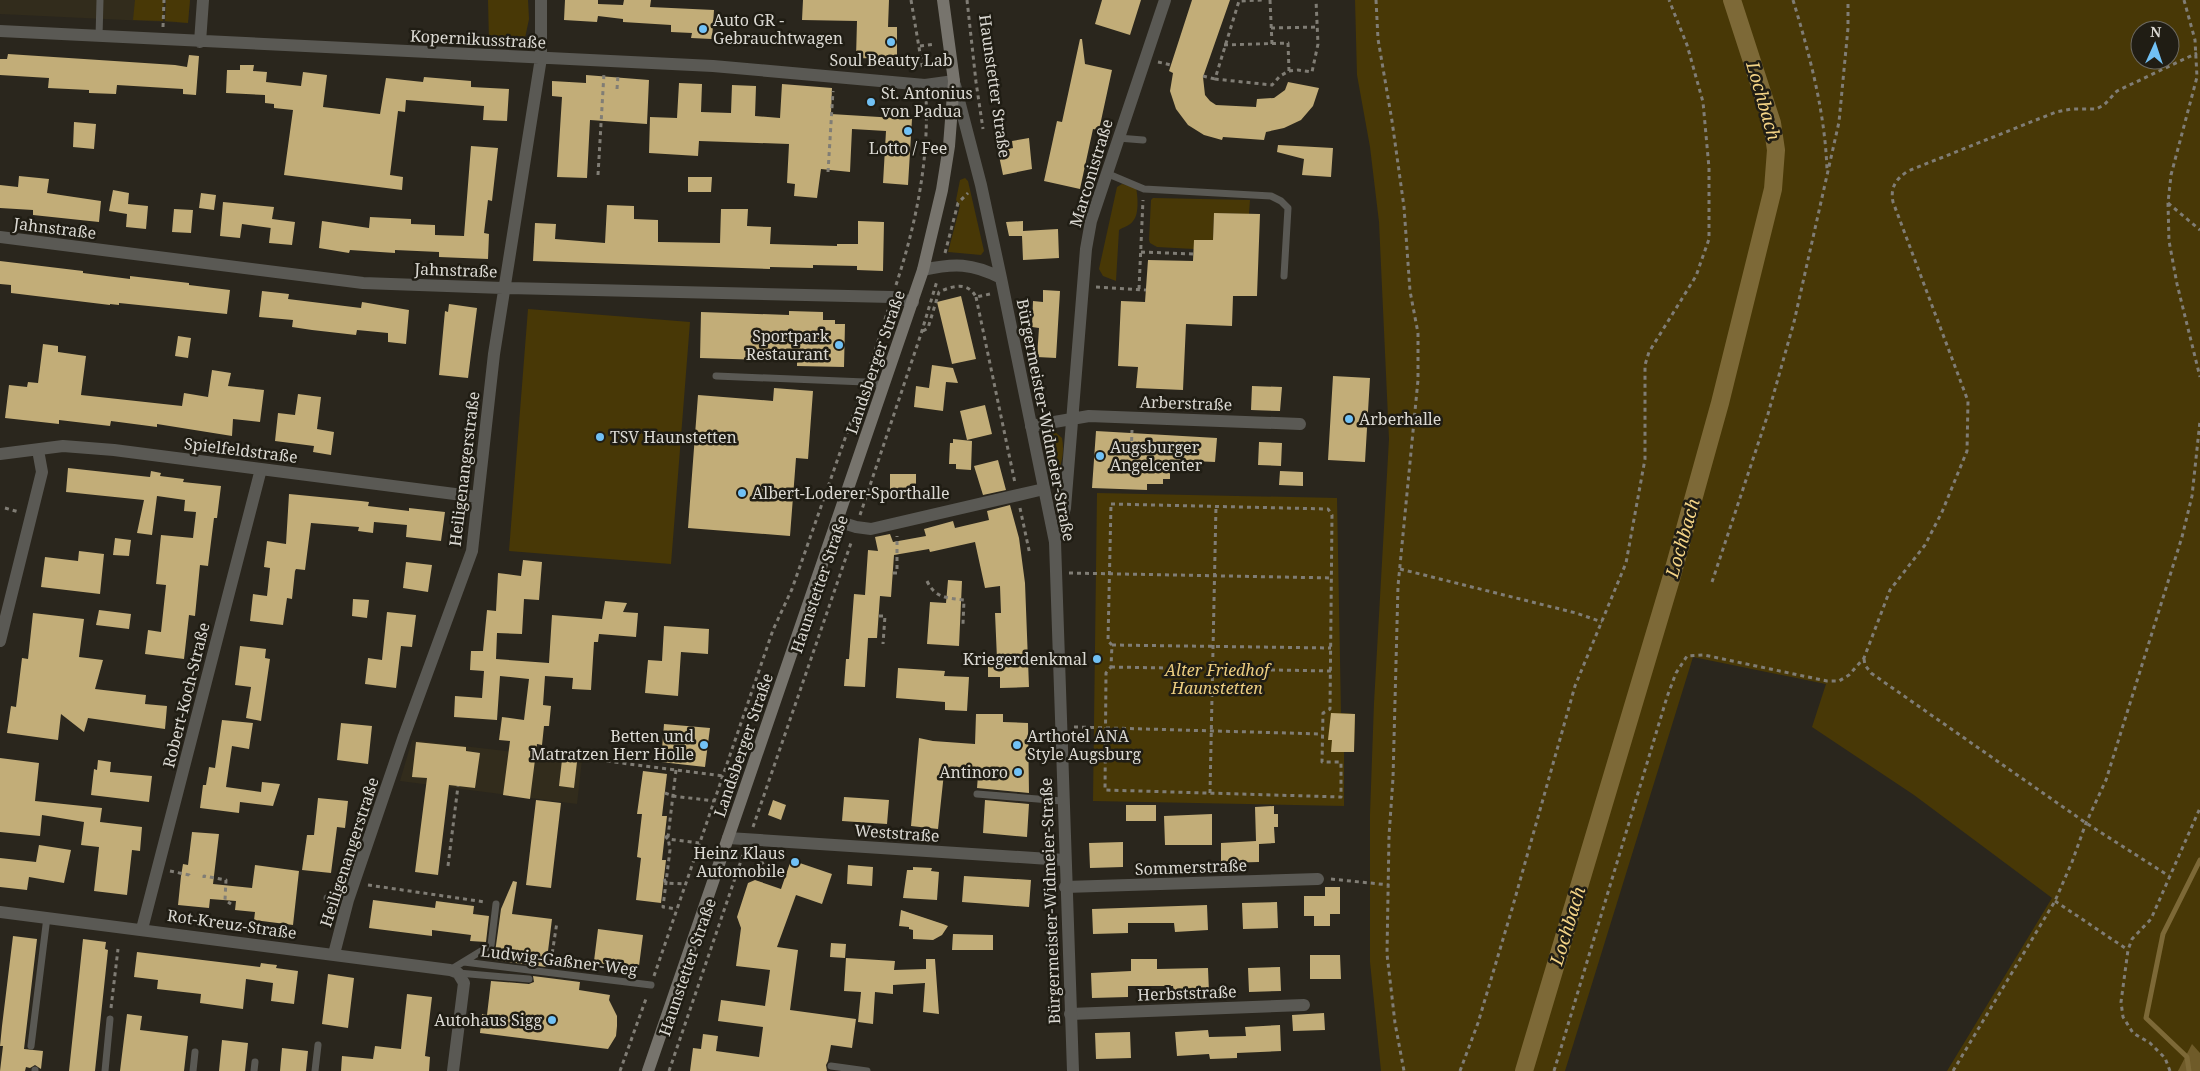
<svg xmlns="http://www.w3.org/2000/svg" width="2200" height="1071" font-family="'Noto Serif',serif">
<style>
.built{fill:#322c1c}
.green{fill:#483806;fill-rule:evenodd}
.forest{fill:#6f5b29}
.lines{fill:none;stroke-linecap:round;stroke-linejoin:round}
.stream{stroke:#7d6937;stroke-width:5}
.canal{stroke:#7d6937;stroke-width:18}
.building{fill:#c2ad78}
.path{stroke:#807d75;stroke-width:3;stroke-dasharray:4 4;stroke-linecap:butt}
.service{stroke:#5a5954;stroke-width:7}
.minor{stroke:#5a5954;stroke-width:12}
.tertiary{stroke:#5a5954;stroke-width:12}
.secondary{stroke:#77746d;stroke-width:12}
.poi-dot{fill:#71c1f5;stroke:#201d14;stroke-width:2}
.labels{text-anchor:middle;stroke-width:5;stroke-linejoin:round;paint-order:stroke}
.poi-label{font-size:16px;fill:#dbd9d3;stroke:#201d14;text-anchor:start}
.street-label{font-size:16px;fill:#dbd9d3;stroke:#201d14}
.park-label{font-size:16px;font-style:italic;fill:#edce80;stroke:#201d14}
.water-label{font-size:18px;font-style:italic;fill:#f4d486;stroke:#201d14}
</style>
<rect width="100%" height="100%" fill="#2a261d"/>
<path class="built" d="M0,0H190L188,23L0,14Z
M412,740L582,760L577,804L400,781Z"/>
<path class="green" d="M135,0H164L163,21L133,20Z
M166,0H190L188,23L165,21Z
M488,0H528L529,19L525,38L513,43L489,41Z
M1355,0H2200V1071H1947L2052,898L1914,795L1812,727L1826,684L1693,657L1565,1071H1381L1370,962V814L1374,703L1389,439L1379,222L1370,147L1357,75ZM2140,30H2170V60H2140Z
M965,178L968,181L984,251L981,255L948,252L960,206L956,200L960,180Z
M1122,184L1136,188C1138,196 1139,215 1133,221C1130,226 1123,227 1119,230L1116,281L1103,276L1099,269L1117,187Z
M1153,198L1250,200L1249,214L1214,213L1213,240H1194V249L1157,247L1150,243L1149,240L1151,200Z
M528,309L690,322L671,564L509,551Z
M1055,432L1062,438C1064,448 1063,460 1059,469L1054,471L1051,468L1045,440L1047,436Z
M1097,493L1337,498L1341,713L1355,714L1354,752H1344V806L1093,801Z"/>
<path class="forest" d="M2192,1044L2200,1053V1071H2178Z"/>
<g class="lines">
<path class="stream" d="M2189,1071L2187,1057L2146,1018L2163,934L2200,860"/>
<path class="canal" d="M1524,1071L1671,579L1720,403L1773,189L1776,150L1772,123L1732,0"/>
</g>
<path class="building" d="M565,0H598V4L623,5L624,0H651L650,7L714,10L712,39L691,38L692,33L671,32V25L623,22V19L598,16L597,22L564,20Z
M803,0H889L888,27H897V59L856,58L857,21L802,20Z
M1102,0H1141L1130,35L1095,24Z
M1192,0H1230L1203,77L1205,95L1210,101L1216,105L1256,107L1257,99L1274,98L1285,90L1288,82L1319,88L1313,106L1301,120L1284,128L1266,132L1264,140L1223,137L1222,140L1204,135L1188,125L1176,109L1170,91L1173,73L1169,71Z
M1080,39H1082L1085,64L1112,70L1099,130L1093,129L1080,189L1044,181L1057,121L1062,122Z
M8,54L175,65L187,67L189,55L199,56L196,95L183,94V89L117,85L116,94L89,93V90L48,88L49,78L0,75V59H7Z
M240,65H254L253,71L267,72L266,82L301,86L303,72L327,75L323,107L380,114L386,78L423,82L424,77L471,81V87L509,89L507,121L483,120L484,106L406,100L405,112L398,111L390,175L403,177L402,190L284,175L293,110L274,108V104L265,103V95L226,93L227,70H240Z
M586,75L649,80L647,124L590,120L587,178L557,177L562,97L552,96V81L586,83Z
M679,83L702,84L701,112L731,113L732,85L756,86L755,116L780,118L782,84L832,88L831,114L912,119L908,185L883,183L886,131L852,129L850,172L821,169L817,198L794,196L795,184L787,183L789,144L699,141L698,156L649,153L650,117L677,118Z
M74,122L96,124L94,149L73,147Z
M1029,138L1032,169L1003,175L998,151L1013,148L1012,141Z
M1278,145L1333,148L1331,177L1302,175L1304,159L1277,152Z
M471,146L498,148L492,201L488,200L484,233L489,234L488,259L439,257V252L395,250V253L350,250L349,253L319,248L322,221L369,228L370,217L411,219V224L435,225V235L464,236Z
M19,176L49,179L47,193L101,201L99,222L33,215V210L0,208V185L18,187Z
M688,177H712L711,192H688Z
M113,190L129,193L128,204L148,206L146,229L126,227L127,214L109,211Z
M201,193L216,195L214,210L199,208Z
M223,202L274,207L272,219L295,222L292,245L269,243L271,225V228L242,224L240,238L220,236Z
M607,205L634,206V219L658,220V242L720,243L721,209H748L747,226L771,227L770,244L837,246V244H858V221L884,222L883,271L857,270V266L813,265V268L770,267V269L533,261L535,223L556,224L555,239L605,243Z
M174,209L193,210L191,233L172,232Z
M1214,213L1260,214L1257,296H1233L1232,326L1186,324L1183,390L1136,388L1138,367L1118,366L1121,301L1145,302L1148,260L1193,261L1194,240H1213Z
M1023,221V231L1058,229L1059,258L1023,260L1022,236H1009L1006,222Z
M0,261L83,271V273L130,279V276L189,283V285L230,290L227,314L119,303V305L110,304V305L11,293V285L0,284Z
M1043,290L1060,291L1056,358L1037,357L1039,328L1032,327L1033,301L1043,302Z
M262,291L289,294L288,299L361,308L362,302L409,310L406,344L388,342V333L357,330L356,335L312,330L292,327L293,320L259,317Z
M961,296L976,359L952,364L937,302Z
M449,304L477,308L468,378L439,375L445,311L448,312Z
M789,311L823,312V320H835V324H845L844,367L797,366V361L700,358L701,312L789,315Z
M178,336L191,338L188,358L175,356Z
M43,344L58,346V352L86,356L81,395L182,406L184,393L208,397L212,370L231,373L228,386L264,390L260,422L233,419L232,436L157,424V427L111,421L110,426L59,420V424L5,418L9,385L27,387L28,382L38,383Z
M932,365L953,368L958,383L946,382L943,411L914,407L916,386L929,388Z
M1333,376L1370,378L1365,462L1328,460Z
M1252,386L1282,387L1280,411L1251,410Z
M774,388L813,391L808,459L796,458L790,536L688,528L698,395L773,401Z
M298,394L321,397L317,429L334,432L331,455L313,452L314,446L275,441L278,413L295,415Z
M985,405L992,434L967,440L960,411Z
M1096,431L1217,438L1215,462L1170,460V479H1163V484H1147V490L1092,488Z
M953,439L972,441L971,470L956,469V464H949L950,443H953Z
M1259,442L1282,443L1281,466L1258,465Z
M998,460L1006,490L983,495L974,466Z
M68,468L150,477L151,471L161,473L160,476L184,479L183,482L221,486L217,518H214L208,566L200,565L195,616L189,615L184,659L145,654L148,630L161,632L166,585L156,584L161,535L193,538L196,512L184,511L185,500L157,496L152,535L137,533L144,500L66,492Z
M1280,471L1303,472V486L1279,485Z
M890,474H916V494H906V499H890Z
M289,494L361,501L369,502L368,506L393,509L409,511V508L445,512L441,541L406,537L407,525L374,522L373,533L358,531L359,527L311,523L305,570L296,569L295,571L292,599L287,598L283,625L250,621L253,594L267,596L270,568L264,567L267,541L286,544Z
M1010,505L1019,538L1025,583L1029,687L1000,688V677H988V660L997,659L995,613H1001L1000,586L985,588L975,542L930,552L929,549L894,555L891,597L880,596L877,638H868L865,687L844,686L846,659H849L854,594L865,595L868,550L878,551L875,537L890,534L893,542L926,536L924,529L953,521L955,528L989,520L987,511Z
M115,538L131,540L129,556L113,555Z
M79,551L104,554L100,594L41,587L45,557L78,561Z
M523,560L542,562L539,600L524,599L522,634L497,633L496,659L549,663L552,615L602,619L605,601L627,603L623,612L638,613L636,637L599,634L598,642H594L591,690L572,689L573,678L545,676L543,705L551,706L549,726H544L542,745L537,744L530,799L503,795L510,741L499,740L502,717L524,720L529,679L500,676L497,720L454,717L455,696L482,698L484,671L470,670L471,651H483L487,610L496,611L498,573L521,576Z
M406,562L432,565L428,592L403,588Z
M948,580L962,581L959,646L927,644L930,602L946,603Z
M353,599L369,600L367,618L352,616Z
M99,610L131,614L129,629L96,625Z
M387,612L416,615L412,647L401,646L396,688L365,684L368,658L382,660Z
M33,613L84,619L79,657L103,660L95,689L146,695L145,704L167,706L165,729L88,718L84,732L61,714L58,740L7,733L11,706L16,707L22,658L28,659Z
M664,626L709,629L708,654L681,652L678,696L645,693L648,660L662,661Z
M240,646L266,649L265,658L270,659L261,721L246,718L251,687L235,685Z
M898,668L945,671L944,676L969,677L967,711L945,710V702L896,698Z
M1331,713L1355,714L1354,752H1331L1332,740H1328Z
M976,714H1003V722L1028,723L1029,793L977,788L978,775L944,773L938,829L911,826L919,738L933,741L975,744Z
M222,720L253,723L249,749L232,746L226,787L261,792L262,782L280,784L273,806L240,802L239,813L200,808L203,785H206L209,767L215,768Z
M341,723L372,726L368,764L337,760Z
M664,724L710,728L705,767L661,762Z
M416,742L466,747V751L480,753L475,788L449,785L438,875L415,872L427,778L412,777Z
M0,758L39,763L35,801L102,808L100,822L142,827L140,851L132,850L127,895L94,891L99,847L81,845L84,822L42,815L40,836L0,832Z
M98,760L111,762L110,772L152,776L149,802L91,795L94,769L97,770Z
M562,760L577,762L574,788L559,786Z
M643,771L667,774L662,816H667L662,860H666L661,903L636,900L641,858L637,857L642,814H637Z
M844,797L889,800L887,824L842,821Z
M318,798L348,801L345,828L337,827L331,873L302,870L307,835H314Z
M536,800L561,803L551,888L526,885Z
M773,800L786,805L781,820L768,815Z
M985,800L1029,804L1027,837L983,833Z
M1126,805H1156V821H1126Z
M1274,806V814H1278V827H1274L1275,843L1259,844V862L1221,863V843L1256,841L1255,807Z
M1212,814V845H1165L1164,816Z
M192,832L219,834L213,884L252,888L255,865L299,871L293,925L254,920L255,912L235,910L236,901L210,899L209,908L178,905L181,876L183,864L188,865Z
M1123,842V867L1090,868L1089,843Z
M39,845L71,850L64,883L29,877L27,890L0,887V858L36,862Z
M791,860L832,874L822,904L796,895L777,947L798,950L790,1010L856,1019L852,1048L831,1045L828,1061L826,1065L827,1071H690L693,1048L701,1049L703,1034L718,1036L716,1051L759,1057L763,1027L718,1021L721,1000L765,1006L770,970L736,966L741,928L737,917L748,883L755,880L781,889Z
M848,865L873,867L872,886L847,884Z
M913,867L932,868L931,871L939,872L937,900L903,898L907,870H913Z
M964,876L1031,880L1029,907L962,902Z
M513,881L517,882L512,914L552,919L546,967L494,960L501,909Z
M1325,887H1340V914H1330V926H1314V916H1304V896H1325Z
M373,900L435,908L436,901L474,906L473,914L489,916L486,942L470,941L471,935L432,930V936L369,928Z
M1277,902L1278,928L1243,929L1242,903Z
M1207,905L1208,930L1175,932L1174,923H1128V933L1093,934L1092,909Z
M901,910L943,924L948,926L942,935L933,940L913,939V930L909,929V927L899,926Z
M598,929L643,935L639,966L631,965L618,968L594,961Z
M953,934L993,935V950H952Z
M13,936L37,939L24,1049L43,1051L41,1069L35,1065L30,1068L26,1067L25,1071H0L3,1046H0L2,1026Z
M83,939L106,942L105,949L108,950L95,1071H69Z
M831,943L846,944L845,958L830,957Z
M137,952L252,966L260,967L261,963L268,964L277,965L276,968L298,971L294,1004L271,1001L273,983L246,979L243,1009L200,1003L201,994L157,989L158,980L134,977Z
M1310,955H1340L1341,979H1310Z
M846,958L895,961L894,970L926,969V959H935L939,1014L923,1012L925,983L893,985V994L875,992L873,1024L858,1022L861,992L844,991Z
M1131,959H1157V969L1208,968L1209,992L1174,993L1173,986H1128V997L1092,998L1091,973L1131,971Z
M1280,967L1281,991L1249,992L1248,968Z
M328,974L354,978L348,1028L322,1024Z
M533,976L580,982L579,990L610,995L609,1000L617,1016V1026L616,1036L608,1049L480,1033L482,1014L487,1015L491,981L529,984L534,982Z
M407,994L432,997L425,1056L430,1057L429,1071H341L342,1056L373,1059L375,1046L401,1049Z
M1324,1013L1325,1030L1293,1031L1292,1015Z
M127,1014L142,1016L140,1030L188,1036L184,1071H120Z
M1280,1025L1281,1051L1237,1053V1058L1210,1059L1209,1054L1177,1056L1175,1032L1208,1030L1209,1037L1246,1036L1245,1027Z
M1130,1032L1131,1058L1096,1059L1095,1033Z
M222,1040L248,1043L245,1071H219Z
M282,1048L308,1051L306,1071H280Z"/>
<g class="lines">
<path class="path" d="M911,0L923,71
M967,0L976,82L983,129
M1270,0L1272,44
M1376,0L1378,39L1392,121L1404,207L1410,291L1418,333V380L1398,586L1393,778L1389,836L1387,954L1395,1023L1404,1071
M1793,0C1810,56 1825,112 1827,170
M2184,0L2195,40L2197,77L2171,175L2168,203L2169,241L2177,284L2200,377
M163,27L164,0
M1271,28L1317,27
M1224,45L1288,43L1289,71L1280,76L1272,85L1215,79L1239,1L1262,0
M920,46L935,44
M1158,62L1171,65
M1289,71L1298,70L1312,72L1318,44L1316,0
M1203,76L1215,79
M617,89L618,75
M828,172L833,91
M598,175L604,73
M2168,203L2200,230
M1141,252L1193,254
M945,253L958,203L968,193
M896,285C916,224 929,161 926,97
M1096,287L1146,290
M1139,289L1143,200
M976,297L1015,483
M923,331L928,328L939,292C952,286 968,281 976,297L990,294
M868,373L888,310
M1131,457L1132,430
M1111,504L1328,509L1332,515L1330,709L1323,713L1322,762H1341V797L1105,790L1106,673L1111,667L1112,645L1108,641Z
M5,508L19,512
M1020,508L1030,555
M860,515L921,334L937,281
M1400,569L1576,613L1602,622
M893,573H897V536
M1069,573L1333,578
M927,581C935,598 947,598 964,600L963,624H960
M1712,582L1768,414L1794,322L1839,122L1848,28V0
M879,616H885L883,644
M1112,645L1331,648
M1864,659L1865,665L1871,673L2086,823L2169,876
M1111,667L1331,671
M1074,727L1322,734
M551,754L723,776
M676,770L668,837L670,850L663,907L677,909
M665,793L673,796L714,801
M1210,793L1216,506
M753,827L852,540
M665,836L668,839L699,843
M757,854L770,875
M448,866L458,786
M170,871L189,875L190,877
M204,878V876L226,880L225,900L231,904
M664,879L666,883L685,884
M1331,879L1389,885
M368,885L485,902
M2055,901L2128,950
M551,961L557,922
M654,976L773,630L792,589L861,393
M111,1008L118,949
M620,1071L647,996
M669,1071L744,852
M1460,1071L1478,1023L1512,909L1575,686L1626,563L1645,459V365L1649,352L1696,276L1709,239V168L1703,102L1687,45L1669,0
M1554,1071L1667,697L1676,673L1687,656L1704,655L1827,681H1839L1849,675L1864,658L1890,590L1925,545L1942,512L1967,451L1968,401L1893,202C1890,187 1896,179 1908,171L2056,112L2071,109H2096L2104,105L2117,91L2197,53
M1953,1071L2055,901L2072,862L2086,823L2106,780L2182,537L2192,496L2200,421
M2170,1071L2165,1058L2150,1043L2133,1033L2123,1017L2121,1002L2128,950L2132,939L2151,919L2200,808"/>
<path class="service" d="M99,37L100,0
M1118,138L1143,140
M1106,173L1144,189L1271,196L1281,201L1288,208L1284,276
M716,376L865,382L883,385
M977,794L1062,801
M327,898L348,900
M464,962L651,985
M450,970L491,945L496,904
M458,973L529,979
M31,1046L47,917
M831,1066L867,1071
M35,1071V1070
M105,1071L110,1019
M193,1071L195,1052
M254,1071L255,1062
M315,1071L318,1045"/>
<path class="minor" d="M0,31L713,66L925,85L954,81
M200,42L203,0
M0,237L363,283L503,288L892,297L913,302
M1031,426L1089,416L1300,424
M0,454L63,446L114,450L478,497
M837,521L856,527L871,529L1044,489
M1055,542L1065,508L1086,249L1091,221L1165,0
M0,641L42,472L38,450
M728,838L1064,860
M1065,887L1318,879
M0,912L450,970L458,973L464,983L453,1071
M142,929L261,469
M334,954L348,900L404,736L472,551L494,354L541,58V0
M1070,1014L1304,1005"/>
<path class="tertiary" d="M955,85L981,185L1001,278L1055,542L1073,1071
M923,270C954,263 972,263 1001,278"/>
<path class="secondary" d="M648,1071L923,270L942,190L949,146L954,81L943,0"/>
</g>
<g class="poi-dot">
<circle cx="703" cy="29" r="5"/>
<circle cx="891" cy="42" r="5"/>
<circle cx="871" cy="102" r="5"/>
<circle cx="908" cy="131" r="5"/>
<circle cx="839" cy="345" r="5"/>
<circle cx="1349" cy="419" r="5"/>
<circle cx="600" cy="437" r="5"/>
<circle cx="1100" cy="456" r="5"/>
<circle cx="742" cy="493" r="5"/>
<circle cx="1097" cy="659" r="5"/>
<circle cx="704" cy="745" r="5"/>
<circle cx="1017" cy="745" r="5"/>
<circle cx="1018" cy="772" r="5"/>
<circle cx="795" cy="862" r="5"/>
<circle cx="552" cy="1020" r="5"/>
</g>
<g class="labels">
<g class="poi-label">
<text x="713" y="26">Auto GR -<tspan x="713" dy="18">Gebrauchtwagen</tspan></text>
<text x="891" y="66" text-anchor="middle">Soul Beauty Lab</text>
<text x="881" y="99">St. Antonius<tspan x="881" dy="18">von Padua</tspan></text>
<text x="908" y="154" text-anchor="middle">Lotto / Fee</text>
<text x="829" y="342" text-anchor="end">Sportpark<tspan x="829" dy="18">Restaurant</tspan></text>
<text x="1359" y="425">Arberhalle</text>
<text x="610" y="443">TSV Haunstetten</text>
<text x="1110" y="453">Augsburger<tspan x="1110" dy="18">Angelcenter</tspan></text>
<text x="752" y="499">Albert-Loderer-Sporthalle</text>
<text x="1087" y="665" text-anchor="end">Kriegerdenkmal</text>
<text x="694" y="742" text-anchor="end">Betten und<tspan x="694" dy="18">Matratzen Herr Holle</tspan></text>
<text x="1027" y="742">Arthotel ANA<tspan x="1027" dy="18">Style Augsburg</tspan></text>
<text x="1008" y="778" text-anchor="end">Antinoro</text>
<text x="785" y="859" text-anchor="end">Heinz Klaus<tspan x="785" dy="18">Automobile</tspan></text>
<text x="542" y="1026" text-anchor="end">Autohaus Sigg</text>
</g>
<g class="street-label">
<text transform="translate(478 39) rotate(3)" y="6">Kopernikusstraße</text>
<text transform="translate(995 86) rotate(82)" y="6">Haunstetter Straße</text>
<text transform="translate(1091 173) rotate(-73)" y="6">Marconistraße</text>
<text transform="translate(55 228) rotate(7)" y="6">Jahnstraße</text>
<text transform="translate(456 270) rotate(2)" y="6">Jahnstraße</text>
<text transform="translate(875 362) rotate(-71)" y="6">Landsberger Straße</text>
<text transform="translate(1186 403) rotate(2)" y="6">Arberstraße</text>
<text transform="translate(1046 420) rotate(79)" y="6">Bürgermeister-Widmeier-Straße</text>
<text transform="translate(241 450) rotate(7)" y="6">Spielfeldstraße</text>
<text transform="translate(464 469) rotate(-83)" y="6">Heiligenangerstraße</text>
<text transform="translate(819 584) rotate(-71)" y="6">Haunstetter Straße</text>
<text transform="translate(186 695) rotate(-76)" y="6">Robert-Koch-Straße</text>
<text transform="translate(743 745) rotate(-71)" y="6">Landsberger Straße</text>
<text transform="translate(897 833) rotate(4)" y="6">Weststraße</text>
<text transform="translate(349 852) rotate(-72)" y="6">Heiligenangerstraße</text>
<text transform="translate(1191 867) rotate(-2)" y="6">Sommerstraße</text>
<text transform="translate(1050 901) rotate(-92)" y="6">Bürgermeister-Widmeier-Straße</text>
<text transform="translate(232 924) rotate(8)" y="6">Rot-Kreuz-Straße</text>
<text transform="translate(559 960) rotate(7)" y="6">Ludwig-Gaßner-Weg</text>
<text transform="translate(687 967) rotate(-71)" y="6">Haunstetter Straße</text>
<text transform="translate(1187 993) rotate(-2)" y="6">Herbststraße</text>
</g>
<g class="park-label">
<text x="1217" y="676">Alter Friedhof<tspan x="1217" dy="18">Haunstetten</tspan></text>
</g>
<g class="water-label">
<text transform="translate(1763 101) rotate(74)" y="6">Lochbach</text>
<text transform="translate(1683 538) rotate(-74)" y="6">Lochbach</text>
<text transform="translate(1568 926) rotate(-73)" y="6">Lochbach</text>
</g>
</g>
<g transform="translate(2155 45) rotate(3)"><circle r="24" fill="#201d14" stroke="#6b6860"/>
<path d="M0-4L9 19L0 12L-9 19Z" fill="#71c1f5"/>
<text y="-8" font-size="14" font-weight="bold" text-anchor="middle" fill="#dbd9d3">N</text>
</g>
</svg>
